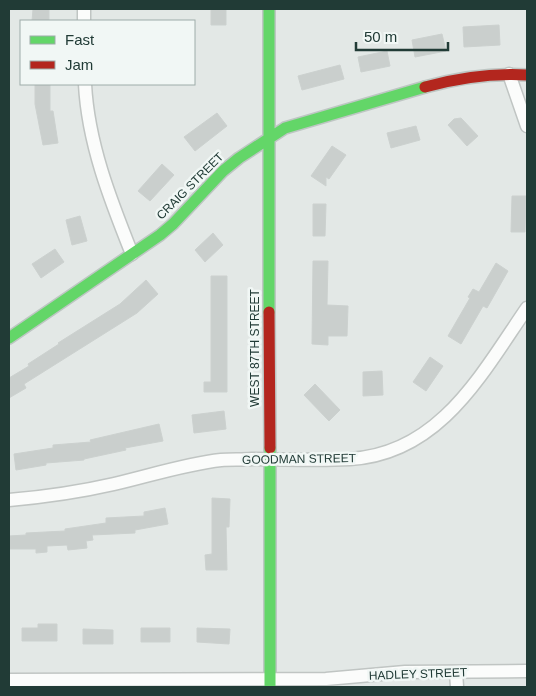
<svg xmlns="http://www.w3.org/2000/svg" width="536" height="696" font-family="Arial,sans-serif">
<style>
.building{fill:#cacfcd;stroke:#ccd1cf}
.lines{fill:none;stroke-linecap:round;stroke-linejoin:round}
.street-casing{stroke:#c0c5c3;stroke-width:15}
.fast-casing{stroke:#bec6c3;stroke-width:14}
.jam-casing{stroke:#bec6c3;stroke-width:14}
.street{stroke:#fbfcfb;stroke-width:12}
.fast{stroke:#63d668;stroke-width:11}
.jam{stroke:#b3261e;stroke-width:11}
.labels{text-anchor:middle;stroke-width:5;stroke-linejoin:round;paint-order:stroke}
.street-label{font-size:12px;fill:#213b36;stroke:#f1f7f5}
</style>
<rect width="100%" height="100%" fill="#e3e8e6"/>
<path class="building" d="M33,9H49V21H32Z
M211,9H226V25H211Z
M499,25L500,45L464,47L463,27Z
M442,34L446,51L415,57L412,40Z
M387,51L390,66L361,72L358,57Z
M340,65L344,79L302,90L298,76Z
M35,84H50V111H53L58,143L43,145L35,104Z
M217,113L227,126L195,151L184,137Z
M461,118L478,136L467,146L448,125L454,119Z
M416,126L420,140L391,148L387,133Z
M332,146L346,155L329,179L326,177V186L311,176Z
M162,164L174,175L150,201L138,191Z
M512,196H526L525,232H511Z
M313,204H326L325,236H313Z
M80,216L87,241L72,245L66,220Z
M213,233L223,245L205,262L195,250Z
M55,249L64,262L41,278L32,264Z
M313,261H328L327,305L348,306L347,336H328V345L312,344Z
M496,263L508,271L487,308L483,306L461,344L448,336L470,298L468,297L473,289L479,292Z
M211,276H227V392H204V382H211Z
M146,280L158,294L137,313L24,384L26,388L9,398V378L29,366L28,364L59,344L58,343L120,304Z
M430,357L443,366L426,391L413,382Z
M382,371L383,395L363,396V372Z
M315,384L340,410L329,421L304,395Z
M224,411L226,429L194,433L192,415Z
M159,424L163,441L125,448L126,450L84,459V460L46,463V465L16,470L14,454L53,448V445L91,442L90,440Z
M212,498L230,499L229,527H226L227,570H206L205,555L212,554Z
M165,508L168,524L135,530V533L92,535L93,540L86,541L87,548L68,550L67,545L47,546V552L36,553V549H9V536L26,535V533L65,531V529L106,523V518L144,516V512Z
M38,624H57V641H22V628H38Z
M141,628H170V642H141Z
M197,628L230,629L229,644L197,642Z
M83,629L113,630V644H83Z"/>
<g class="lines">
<defs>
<path id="street" d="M84,21V9
M509,74L527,126
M85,84C88,143 110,199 132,254
M9,500C44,497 79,492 114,484C149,476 185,464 221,460C231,459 242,460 252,459C284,459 317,461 350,459C440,454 482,373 527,308
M456,672L457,687
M9,680L326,679L405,672L527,671"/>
<path id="fast" d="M269,9V312
M9,338L160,235L173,224L223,171L239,158L285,128L425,87
M270,448V687"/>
<path id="jam" d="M425,87C458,78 493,73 527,75
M269,312L270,448"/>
</defs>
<use href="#street" class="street-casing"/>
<use href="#fast" class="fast-casing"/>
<use href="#jam" class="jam-casing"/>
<use href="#street" class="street"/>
<use href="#fast" class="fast"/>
<use href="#jam" class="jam"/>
</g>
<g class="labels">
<g class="street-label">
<text transform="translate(190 186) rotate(-45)" y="4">CRAIG STREET</text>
<text transform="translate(255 348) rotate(-90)" y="4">WEST 87TH STREET</text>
<text transform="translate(299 459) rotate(-1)" y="4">GOODMAN STREET</text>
<text transform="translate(418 674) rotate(-2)" y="4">HADLEY STREET</text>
</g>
</g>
<rect width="536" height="696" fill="none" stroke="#213b36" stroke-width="20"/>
<rect x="20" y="20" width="175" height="65" fill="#f1f7f5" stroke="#9eaca9"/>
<rect x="30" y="36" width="25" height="8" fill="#63d668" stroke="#9eaca9"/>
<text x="65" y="45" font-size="15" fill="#213b36">Fast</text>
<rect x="30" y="61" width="25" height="8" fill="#b3261e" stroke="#9eaca9"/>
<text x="65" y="70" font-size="15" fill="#213b36">Jam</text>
<path d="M356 42v8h92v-8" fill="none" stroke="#213b36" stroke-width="2.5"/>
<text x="364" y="42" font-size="15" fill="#213b36" stroke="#f1f7f5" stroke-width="4" paint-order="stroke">50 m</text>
</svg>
